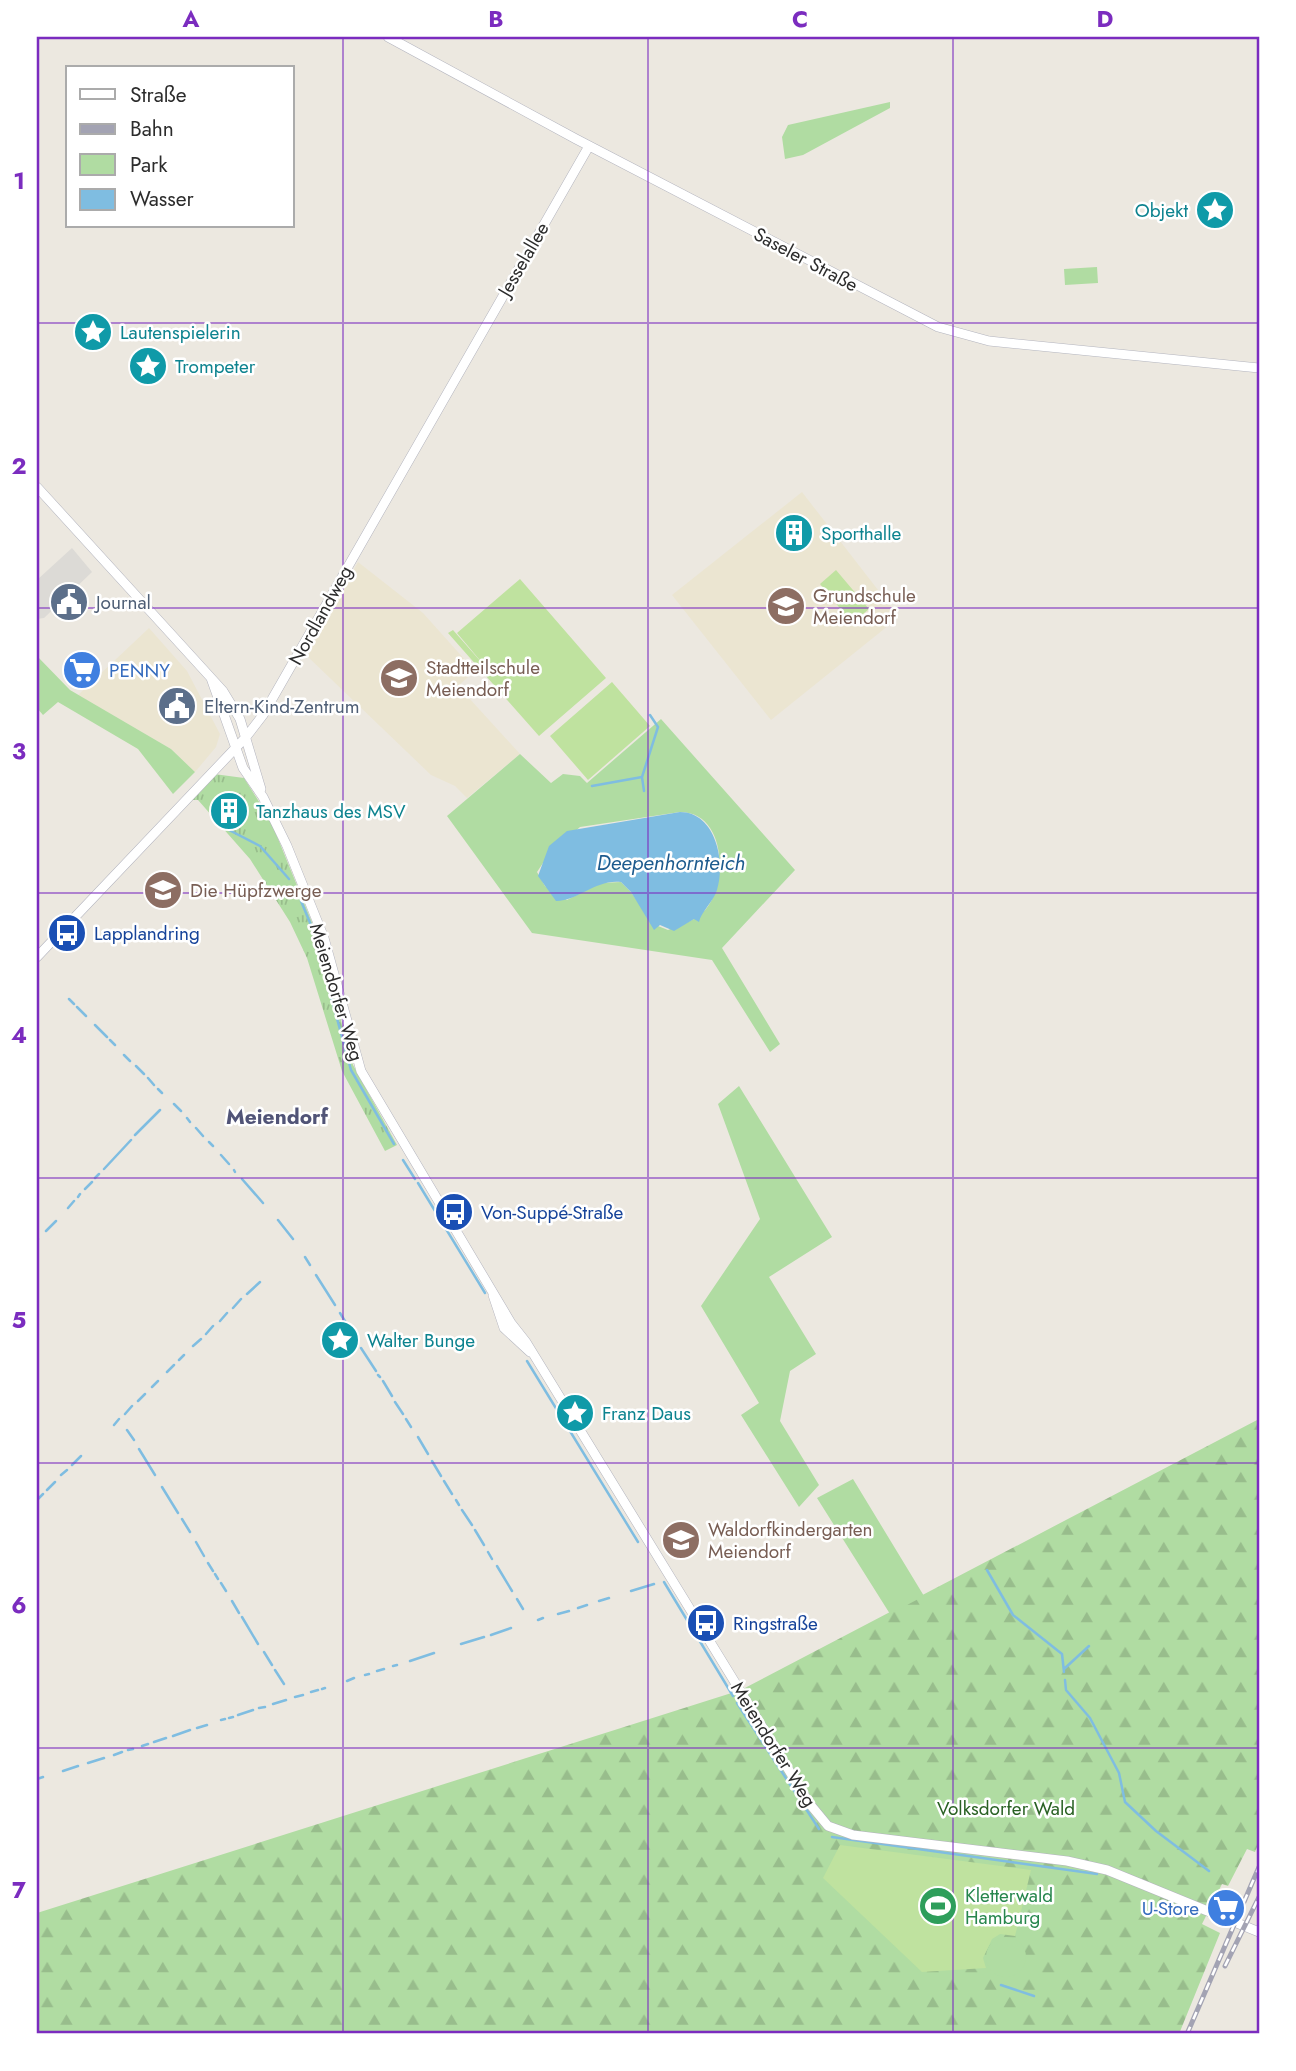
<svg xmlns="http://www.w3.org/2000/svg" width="1296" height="2071" font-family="Jost,sans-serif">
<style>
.education{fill:#ebe5d1}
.grass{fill:url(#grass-tufts)}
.forest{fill:url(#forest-firs)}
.park{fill:#b0dca2;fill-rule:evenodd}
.pitch{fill:#bfe29f}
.plaza{fill:#dcdad6}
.water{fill:#7fbde1}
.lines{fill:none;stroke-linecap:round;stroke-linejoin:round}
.stream{stroke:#7fbde1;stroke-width:2.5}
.tertiary-casing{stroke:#b3b4be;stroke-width:10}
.tertiary{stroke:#fff;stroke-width:9}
.rail-casing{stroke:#a3a3b3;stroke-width:5}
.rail{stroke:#fff;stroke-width:2.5;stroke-dasharray:8;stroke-linecap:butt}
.grid{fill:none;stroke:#7b2cbf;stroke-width:2;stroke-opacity:0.55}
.labels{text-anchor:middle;stroke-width:5;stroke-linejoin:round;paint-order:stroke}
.culture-label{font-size:19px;fill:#0d838f;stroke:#fff;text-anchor:start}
.street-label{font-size:19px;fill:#2c2c2c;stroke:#fff}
.education-label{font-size:19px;fill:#785e54;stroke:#fff;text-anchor:start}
.service-label{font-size:19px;fill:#4e5e75;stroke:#fff;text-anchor:start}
.shop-label{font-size:19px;fill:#366cbe;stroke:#fff;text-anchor:start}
.transit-label{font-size:19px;fill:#164399;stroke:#fff;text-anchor:start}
.park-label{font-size:19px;fill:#296123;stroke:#fff}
.leisure-label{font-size:19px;fill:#27864d;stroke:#fff;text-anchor:start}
.water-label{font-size:21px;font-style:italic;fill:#1d5b8e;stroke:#fff}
.neighbourhood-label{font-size:21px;font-weight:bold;fill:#515477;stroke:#fff}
.neatline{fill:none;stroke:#7b2cbf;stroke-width:2.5}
.grid-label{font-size:23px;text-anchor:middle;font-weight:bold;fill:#7b2cbf}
</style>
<defs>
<pattern id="grass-tufts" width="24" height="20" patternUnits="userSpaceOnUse" patternTransform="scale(1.75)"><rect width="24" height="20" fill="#b0dca2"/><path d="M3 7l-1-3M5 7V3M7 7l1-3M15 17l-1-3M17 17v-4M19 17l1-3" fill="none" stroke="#98bd8c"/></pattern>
<pattern id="forest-firs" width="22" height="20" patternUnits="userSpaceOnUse" patternTransform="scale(1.75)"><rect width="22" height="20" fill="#b0dca2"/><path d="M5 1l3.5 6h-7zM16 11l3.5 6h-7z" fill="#98bd8c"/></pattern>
</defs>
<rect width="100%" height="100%" fill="#ece8e0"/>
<path class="education" d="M802,492L899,617L771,720L672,595Z
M358,562L423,613L475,671L458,686L520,754L467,798L455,786L431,775L307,656Z
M149,628L187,671L220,734L216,747L195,772L171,749L78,695Z"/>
<path class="grass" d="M214,774L244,778L270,819L320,942L353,1065L397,1145L385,1151L342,1071L307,958L290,922L250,859L198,800H192V796Z"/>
<path class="forest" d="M1259,1419V1842L1255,1852L1247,1849L1228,1886L1222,1884L1202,1924L1220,1933L1179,2034H37V1913L741,1690Z"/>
<path class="park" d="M890,102V108L803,155L785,159L782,137L788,125Z
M1097,267L1098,283L1065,285L1064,269Z
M37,656L70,690L171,749L195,772L173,794L138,749L58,702L43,715L37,708Z
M661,719L795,870L722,948L780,1044L770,1052L712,960L532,933L447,816L520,754L551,783L563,774L580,776L587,783ZM680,812C726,812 728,882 706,909C697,920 681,925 668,930L653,924L631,892L621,882L600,883L567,900L545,886L537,872L547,857L580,827Z
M739,1086L832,1237L769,1277L816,1354L790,1371L780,1421L819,1485L799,1507L741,1415L759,1403L701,1306L760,1219L718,1104Z
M853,1479L924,1596L890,1614L817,1498Z
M986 1957a20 20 0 1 1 40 0a20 20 0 1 1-40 0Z"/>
<path class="pitch" d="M836,570L869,609L852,623L820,584Z
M520,579L606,678L539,736L448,633L453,630L489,671L457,633Z
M612,682L650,726L588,780L550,736Z
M840,1845L1031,1870L1015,1936L1000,1934L992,1939L983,1958L986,1968L922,1972L823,1878Z"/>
<path class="plaza" d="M72,548L92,572L44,618L37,619V580Z"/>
<path class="water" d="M680,812C716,812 726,863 717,890C713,902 701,912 699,922L694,919L674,931L660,925L654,930L631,892L621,882C596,879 580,900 556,901L538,876L549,846L567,831Z"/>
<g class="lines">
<path class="stream" d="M642,777L658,727L650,715
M592,786L642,777L644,791
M227,829L260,846L289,879
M301,901L313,930L351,1070L394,1144
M69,999L74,1004
M77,1007L86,1016
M95,1025L107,1037
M110,1040L115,1045
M124,1055L130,1061
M136,1066L144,1074
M148,1078L154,1085
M158,1089L162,1093
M174,1104L181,1111
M187,1118L190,1122
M196,1128L203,1136
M135,1135L160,1110
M209,1142L213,1146
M221,1155L229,1164
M403,1160L415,1179
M104,1169L131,1140
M234,1170L235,1172
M95,1178L99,1174
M242,1179L263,1203
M418,1183L485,1293
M85,1189L92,1182
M78,1197L80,1194
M68,1208L74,1201
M278,1220L293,1239
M46,1231L56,1221
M37,1241L38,1239
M305,1257L310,1265
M316,1275L335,1305
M247,1294L260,1282
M233,1308L241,1299
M340,1313L348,1326
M220,1321L227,1313
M206,1334L213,1326
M353,1334L358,1343
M193,1346L201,1339
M361,1348L376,1371
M179,1360L184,1355
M527,1361L638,1542
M167,1372L174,1365
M378,1375L380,1377
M383,1381L392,1396
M152,1387L158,1381
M138,1401L145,1394
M395,1402L403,1414
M125,1414L132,1406
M406,1419L411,1427
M114,1425L119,1419
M127,1430L134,1440
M418,1437L428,1454
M139,1449L155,1475
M432,1461L441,1476
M72,1465L81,1456
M61,1475L67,1470
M444,1481L452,1494
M162,1487L178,1513
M47,1490L55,1482
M37,1500L43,1494
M456,1500L459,1505
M462,1510L472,1525
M182,1519L190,1532
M475,1530L484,1545
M196,1542L204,1556
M488,1552L492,1559
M208,1563L213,1571
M497,1566L512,1591
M987,1570L1013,1615L1062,1654L1064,1672
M215,1574L218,1579
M664,1582L733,1696
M221,1583L226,1591
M631,1591L654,1584
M517,1599L523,1609
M232,1601L239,1613
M599,1601L609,1598
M578,1608L587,1605
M558,1614L569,1611
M242,1617L258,1644
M538,1620L543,1618
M491,1635L511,1628
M461,1644L484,1637
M264,1652L272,1665
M410,1661L434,1653
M393,1666L397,1665
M1064,1669L1089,1646
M275,1670L284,1684
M377,1671L384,1669
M365,1675L369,1674
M1065,1680L1066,1690L1090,1718L1119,1773L1125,1802L1156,1831L1209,1871
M347,1681L354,1678
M322,1689L325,1688
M311,1692L318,1690
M295,1697L303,1695
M737,1703L819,1829
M273,1704L286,1700
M259,1708L265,1707
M238,1715L253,1710
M229,1718L233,1717
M221,1720L225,1719
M197,1728L207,1725
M173,1736L190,1730
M154,1742L166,1738
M142,1746L148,1744
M128,1750L133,1749
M114,1755L122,1752
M88,1763L104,1758
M63,1771L78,1766
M37,1779L43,1777
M832,1837L1097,1874
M1001,1985L1034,1996"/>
<defs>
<path id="tertiary" d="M388,37L576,139L938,327L989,341L1259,368
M37,487L223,691L240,719L261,789
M211,678L243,768L263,797L287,846L324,938L361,1071L511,1323L526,1342L809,1803L828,1826L853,1835L1067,1861L1107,1870L1259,1932
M37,957L246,737L263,715L589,146
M493,1295L504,1328L530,1352"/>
</defs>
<use href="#tertiary" class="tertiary-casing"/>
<use href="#tertiary" class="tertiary"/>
<defs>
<path id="rail" d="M1225,1966L1259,1897
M1187,2034L1259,1867"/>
</defs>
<use href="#rail" class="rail-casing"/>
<use href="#rail" class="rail"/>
</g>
<path class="grid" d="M343,37V2034M648,37V2034M953,37V2034M37,323H1259M37,608H1259M37,893H1259M37,1178H1259M37,1463H1259M37,1748H1259"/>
<defs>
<symbol id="sight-disc" viewBox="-11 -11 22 22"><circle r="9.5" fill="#0f9aa8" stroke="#fff"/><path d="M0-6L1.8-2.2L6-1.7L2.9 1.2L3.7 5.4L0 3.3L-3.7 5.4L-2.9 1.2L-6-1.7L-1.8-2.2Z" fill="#fff"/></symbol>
<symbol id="building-disc" viewBox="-11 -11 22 22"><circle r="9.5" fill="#0f9aa8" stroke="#fff"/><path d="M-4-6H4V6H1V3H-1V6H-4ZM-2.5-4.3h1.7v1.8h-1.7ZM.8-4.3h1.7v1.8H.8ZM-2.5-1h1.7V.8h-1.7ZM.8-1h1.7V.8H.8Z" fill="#fff"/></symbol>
<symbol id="civic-disc" viewBox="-11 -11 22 22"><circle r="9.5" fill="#5c6f8a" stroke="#fff"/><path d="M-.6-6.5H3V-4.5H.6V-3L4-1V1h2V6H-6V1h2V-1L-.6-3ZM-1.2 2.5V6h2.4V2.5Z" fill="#fff"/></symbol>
<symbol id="school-disc" viewBox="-11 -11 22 22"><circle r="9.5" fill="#8d6e63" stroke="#fff"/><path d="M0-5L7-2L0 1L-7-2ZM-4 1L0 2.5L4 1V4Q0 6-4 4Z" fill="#fff"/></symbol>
<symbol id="supermarket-disc" viewBox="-11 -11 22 22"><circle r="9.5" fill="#3f7fe0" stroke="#fff"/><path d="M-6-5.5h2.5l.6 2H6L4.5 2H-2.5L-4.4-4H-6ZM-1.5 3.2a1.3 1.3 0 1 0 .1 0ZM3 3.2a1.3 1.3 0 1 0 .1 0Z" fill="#fff"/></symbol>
<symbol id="bus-disc" viewBox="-11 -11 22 22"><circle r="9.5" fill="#1a4fb4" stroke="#fff"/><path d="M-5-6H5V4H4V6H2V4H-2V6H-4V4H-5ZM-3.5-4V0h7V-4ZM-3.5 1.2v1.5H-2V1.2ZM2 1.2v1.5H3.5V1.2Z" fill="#fff"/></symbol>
<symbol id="stadium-disc" viewBox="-11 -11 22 22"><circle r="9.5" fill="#2e9e5b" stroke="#fff"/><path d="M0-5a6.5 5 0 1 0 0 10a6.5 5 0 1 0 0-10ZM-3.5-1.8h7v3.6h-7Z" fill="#fff"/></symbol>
</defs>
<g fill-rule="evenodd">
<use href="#sight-disc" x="1193" y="188" width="44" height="44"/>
<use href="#sight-disc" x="71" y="310" width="44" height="44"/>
<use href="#sight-disc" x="126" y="344" width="44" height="44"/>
<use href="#building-disc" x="772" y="511" width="44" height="44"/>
<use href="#civic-disc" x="47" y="580" width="44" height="44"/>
<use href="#school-disc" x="764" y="584" width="44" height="44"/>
<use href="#supermarket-disc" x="60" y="648" width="44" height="44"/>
<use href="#school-disc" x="377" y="656" width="44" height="44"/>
<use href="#civic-disc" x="155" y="684" width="44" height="44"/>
<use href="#building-disc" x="207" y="789" width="44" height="44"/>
<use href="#school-disc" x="141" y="868" width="44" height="44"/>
<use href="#bus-disc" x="45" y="911" width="44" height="44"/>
<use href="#bus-disc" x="432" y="1190" width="44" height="44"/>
<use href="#sight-disc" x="318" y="1318" width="44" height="44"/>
<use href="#sight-disc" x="553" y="1391" width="44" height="44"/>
<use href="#school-disc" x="659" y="1518" width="44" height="44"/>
<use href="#bus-disc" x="684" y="1601" width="44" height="44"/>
<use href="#stadium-disc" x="916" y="1884" width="44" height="44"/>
<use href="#supermarket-disc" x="1204" y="1886" width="44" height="44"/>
</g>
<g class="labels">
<g class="culture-label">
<text x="1188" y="217" text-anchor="end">Objekt</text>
<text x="120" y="339">Lautenspielerin</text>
<text x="175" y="373">Trompeter</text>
<text x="821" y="540">Sporthalle</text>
<text x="256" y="818">Tanzhaus des MSV</text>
<text x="367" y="1347">Walter Bunge</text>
<text x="602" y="1420">Franz Daus</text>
</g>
<g class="street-label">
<text transform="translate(523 259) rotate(-60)" y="7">Jesselallee</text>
<text transform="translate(806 259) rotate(28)" y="7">Saseler Straße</text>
<text transform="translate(320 615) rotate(-61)" y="7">Nordlandweg</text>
<text transform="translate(337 992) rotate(73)" y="7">Meiendorfer Weg</text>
<text transform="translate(774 1744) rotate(58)" y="7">Meiendorfer Weg</text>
</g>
<g class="education-label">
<text x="813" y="602">Grundschule<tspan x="813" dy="22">Meiendorf</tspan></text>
<text x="426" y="674">Stadtteilschule<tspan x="426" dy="22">Meiendorf</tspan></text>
<text x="190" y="897">Die Hüpfzwerge</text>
<text x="708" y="1536">Waldorfkindergarten<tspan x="708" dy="22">Meiendorf</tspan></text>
</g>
<g class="service-label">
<text x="96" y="609">Journal</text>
<text x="204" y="713">Eltern-Kind-Zentrum</text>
</g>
<g class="shop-label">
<text x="109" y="677">PENNY</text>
<text x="1199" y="1915" text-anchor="end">U-Store</text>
</g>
<g class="transit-label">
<text x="94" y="940">Lapplandring</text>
<text x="481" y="1219">Von-Suppé-Straße</text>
<text x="733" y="1630">Ringstraße</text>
</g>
<g class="park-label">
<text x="1006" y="1815">Volksdorfer Wald</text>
</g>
<g class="leisure-label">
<text x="965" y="1902">Kletterwald<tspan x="965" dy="22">Hamburg</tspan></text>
</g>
<g class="water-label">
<text x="671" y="870">Deepenhornteich</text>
</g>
<g class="neighbourhood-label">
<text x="277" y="1124">Meiendorf</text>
</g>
</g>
<rect width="1296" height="2071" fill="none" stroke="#ffffff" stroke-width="77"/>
<rect x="66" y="66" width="228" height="161" fill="#ffffff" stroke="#ababab" stroke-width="2"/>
<rect x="80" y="89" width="35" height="10" fill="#ffffff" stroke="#ababab" stroke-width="2"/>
<text x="130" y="102" font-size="21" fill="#2c2c2c">Straße</text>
<rect x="80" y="124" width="35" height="10" fill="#a3a3b3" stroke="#ababab" stroke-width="2"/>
<text x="130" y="136" font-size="21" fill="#2c2c2c">Bahn</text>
<rect x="80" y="154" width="35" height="21" fill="#b0dca2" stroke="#ababab" stroke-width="2"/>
<text x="130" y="172" font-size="21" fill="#2c2c2c">Park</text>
<rect x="80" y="189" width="35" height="21" fill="#7fbde1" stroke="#ababab" stroke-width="2"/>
<text x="130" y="206" font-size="21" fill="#2c2c2c">Wasser</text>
<rect x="38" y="38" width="1220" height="1994" class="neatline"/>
<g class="grid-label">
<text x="191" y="27">A</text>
<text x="496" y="27">B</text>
<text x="800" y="27">C</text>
<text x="1105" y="27">D</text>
<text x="19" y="189">1</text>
<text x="19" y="474">2</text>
<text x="19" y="759">3</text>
<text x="19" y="1043">4</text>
<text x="19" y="1328">5</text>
<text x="19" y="1613">6</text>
<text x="19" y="1898">7</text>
</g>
</svg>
